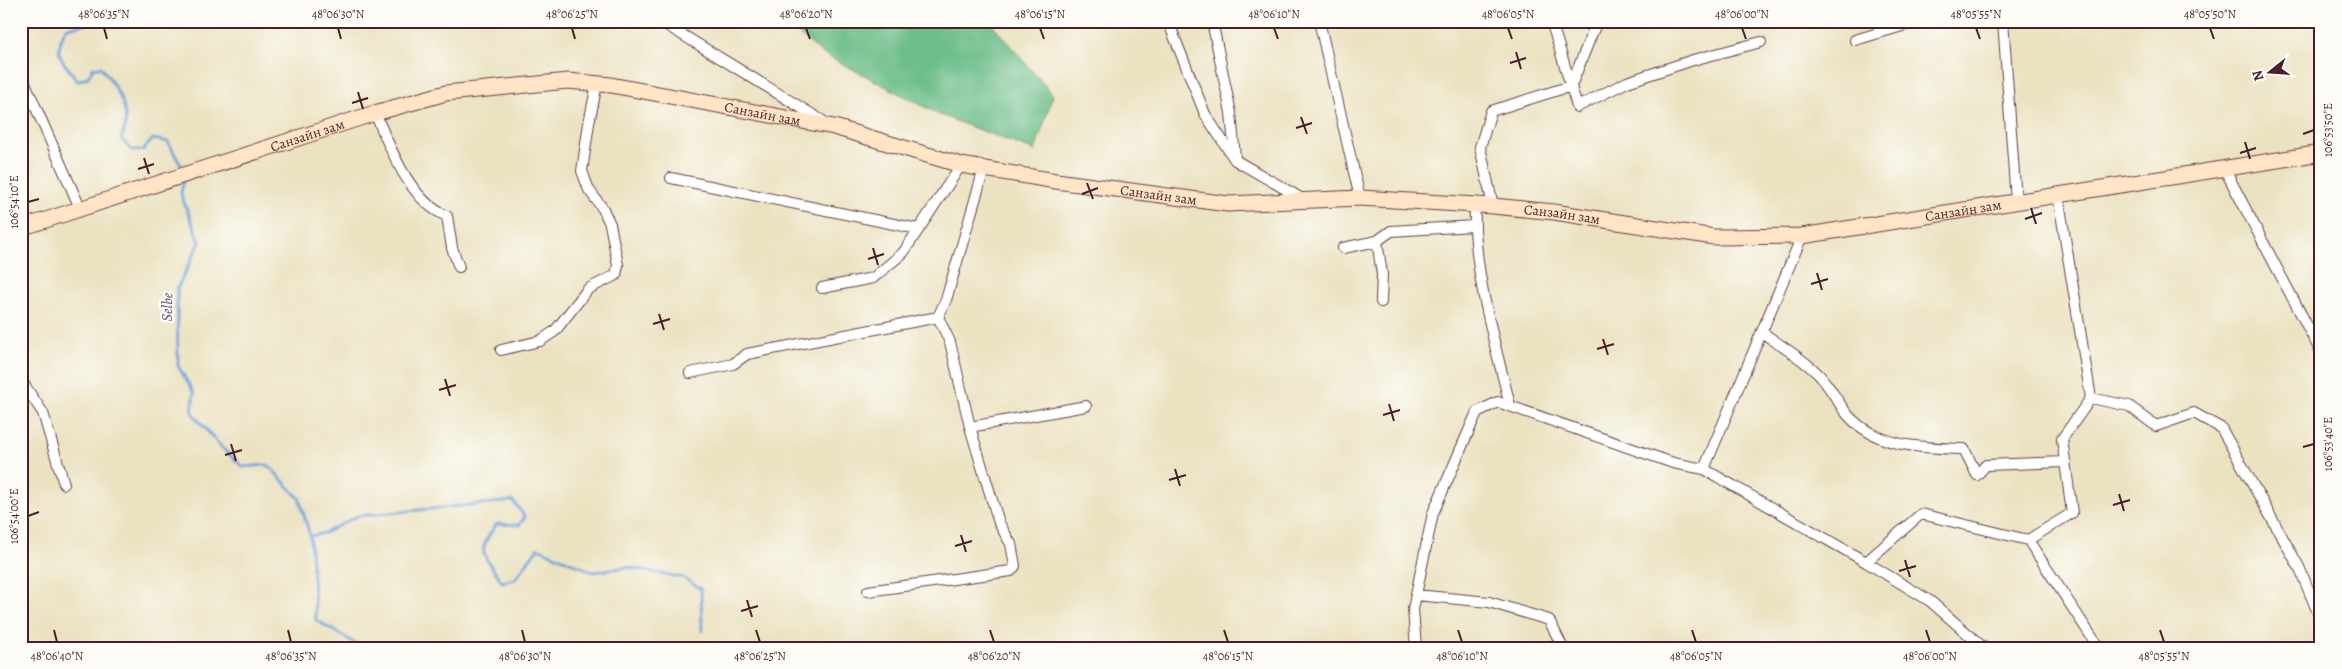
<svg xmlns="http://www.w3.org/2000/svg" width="2342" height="669" font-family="Alegreya,serif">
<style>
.forest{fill:#6dbe8a;stroke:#5c6e5a}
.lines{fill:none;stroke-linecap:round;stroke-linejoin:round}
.stream{stroke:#6ca1d9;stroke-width:3}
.street-casing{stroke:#623c42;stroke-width:12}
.secondary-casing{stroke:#623c42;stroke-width:17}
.street{stroke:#fff;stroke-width:10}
.secondary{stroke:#ffe4c6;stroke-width:15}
.ticks{fill:none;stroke:#4a1f2b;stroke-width:2}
.labels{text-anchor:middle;stroke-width:5;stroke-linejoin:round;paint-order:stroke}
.street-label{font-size:14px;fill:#4a1f2b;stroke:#fdfcf7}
.water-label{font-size:15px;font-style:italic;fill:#585371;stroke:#fdfcf7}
.neatline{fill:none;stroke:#4a1f2b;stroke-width:2}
.ticks-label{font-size:12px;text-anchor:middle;fill:#4a1f2b}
</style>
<rect width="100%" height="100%" fill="#fdfcf7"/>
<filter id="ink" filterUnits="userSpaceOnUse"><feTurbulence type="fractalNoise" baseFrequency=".02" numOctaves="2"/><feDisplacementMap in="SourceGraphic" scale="10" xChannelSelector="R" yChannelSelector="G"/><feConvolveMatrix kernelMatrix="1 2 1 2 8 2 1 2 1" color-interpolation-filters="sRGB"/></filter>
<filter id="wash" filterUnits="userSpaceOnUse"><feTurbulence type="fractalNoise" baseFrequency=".0096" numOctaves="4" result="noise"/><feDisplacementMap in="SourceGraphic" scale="20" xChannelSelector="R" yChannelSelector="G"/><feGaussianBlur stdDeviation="1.12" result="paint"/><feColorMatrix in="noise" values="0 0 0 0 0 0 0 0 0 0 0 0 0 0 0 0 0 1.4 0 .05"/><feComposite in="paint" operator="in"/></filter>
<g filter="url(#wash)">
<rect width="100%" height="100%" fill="#ebe2c1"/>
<path class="forest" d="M783,21H989L1053,95L1035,151L940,115L822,53Z"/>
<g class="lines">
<path class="stream" d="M92,21L88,24L66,28C52,57 61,58 78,81L88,77L93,68L101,67C117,88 134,113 121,139L132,150H143L153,139L168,142L184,171
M183,180L181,195L200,242L177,289L178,366L194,393L192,413L221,447L243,467L268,465L299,498L310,536L316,620L363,648
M310,536L325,533L357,516L513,501L525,517L519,525L497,524C474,554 484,553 502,582L515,579L538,548L593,572L627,567L684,578L701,589L702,631"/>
</g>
</g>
<g filter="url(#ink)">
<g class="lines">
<defs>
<path id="street" d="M660,21L826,123
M1168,21L1205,114L1235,160L1304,200
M1212,21L1231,113L1235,157
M1319,21L1360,198
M1597,21L1571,86L1577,107L1627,82L1693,60L1761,42
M2003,21L2016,201
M1855,40L1919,21
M21,74L81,210
M375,113C390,147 410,202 447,216L452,248L459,267
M2224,168L2321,352
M671,178L918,229
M1475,205C1472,267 1495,344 1510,405
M1493,206L1480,147L1491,111L1571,86L1551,21
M1343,248L1377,241
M822,288L873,278L903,253L961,165
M1381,302L1382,274L1377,241L1391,231L1474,226
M1762,332C1779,345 1799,356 1815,371C1828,382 1836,400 1847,414C1876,448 1922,448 1964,449L1977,475L1986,465L2065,462
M501,350L540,341L555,331L588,289L616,275L618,265L610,224L603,209L589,190L582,171L589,123L597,84
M690,373L733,364L747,354L938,317
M21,380L43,413L64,484
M2091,398L2129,406L2156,426L2194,413L2221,428L2299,567L2321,620
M970,427L1086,406
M1704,469L1866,562L1930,601L1984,648
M2028,540L2072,513L2062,439L2091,398L2058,195
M1866,562L1921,514L2028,540L2099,648
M868,591L1011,571L1015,566L1011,544L999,523L970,427L950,342L938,317L946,300L984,169
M1416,595L1489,602L1549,620L1563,648
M1416,648L1413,609L1433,513L1477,412L1498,402L1673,463L1704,469L1802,236"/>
<g id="secondary">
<path id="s1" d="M21,228L375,113L446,93L568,81L611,85L834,127L961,165L1056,181L1228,204L1360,198L1493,206L1554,212L1714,237L1802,236L2321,153"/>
</g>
</defs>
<use href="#street" class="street-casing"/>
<use href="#secondary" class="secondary-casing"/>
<use href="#street" class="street"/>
<use href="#secondary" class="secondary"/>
</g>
</g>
<path class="ticks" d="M104,28L107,39M338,28L341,39M572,28L575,39M806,28L810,39M1040,28L1044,39M1274,28L1278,39M1508,28L1512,39M1742,28L1746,39M1976,28L1980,39M2210,28L2214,39M1516,52L1521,69M1510,63L1526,58M358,92L363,109M352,103L368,98M1301,117L1307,134M1296,128L1312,123M2303,134L2314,130M2245,142L2250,159M2240,153L2256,148M144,158L149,174M138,169L154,164M1087,183L1093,199M1082,194L1098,188M28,202L39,199M2031,208L2036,224M2025,219L2042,213M873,248L878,265M868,259L884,254M1817,273L1822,290M1811,284L1828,279M659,314L664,330M653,324L670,319M1603,339L1608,355M1597,349L1614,344M445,379L450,396M439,390L456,385M1389,404L1394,421M1383,415L1400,410M231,444L236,461M2303,447L2314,444M225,455L242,450M1175,469L1180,486M1169,480L1186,475M2119,494L2124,511M2113,505L2130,500M28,516L39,512M961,535L966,552M955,546L972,541M1905,560L1910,577M1899,571L1916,566M747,600L752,617M741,611L758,606M54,630L57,642M288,630L291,642M522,630L525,642M756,630L760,642M990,630L994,642M1224,630L1228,642M1458,630L1462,642M1692,630L1696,642M1926,630L1930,642M2160,630L2164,642"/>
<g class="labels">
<g class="street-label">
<text dy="5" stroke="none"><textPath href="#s1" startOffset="766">Санзайн зам</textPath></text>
<text dy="5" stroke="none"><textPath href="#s1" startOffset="301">Санзайн зам</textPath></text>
<text dy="5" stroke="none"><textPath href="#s1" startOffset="1171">Санзайн зам</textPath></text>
<text dy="5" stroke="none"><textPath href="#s1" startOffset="1981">Санзайн зам</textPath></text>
<text dy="5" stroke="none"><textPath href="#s1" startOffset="1576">Санзайн зам</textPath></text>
</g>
<g class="water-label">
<text transform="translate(167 307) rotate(-89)" y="5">Selbe</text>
</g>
</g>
<rect width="2342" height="669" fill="none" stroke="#fdfcf7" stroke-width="55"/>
<g transform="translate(2270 72) rotate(253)" stroke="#fdfcf7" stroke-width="4" paint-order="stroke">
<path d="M0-4L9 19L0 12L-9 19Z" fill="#4a1f2b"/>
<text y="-8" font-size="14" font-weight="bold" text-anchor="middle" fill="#4a1f2b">N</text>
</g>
<rect x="28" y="28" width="2286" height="614" class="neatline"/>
<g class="ticks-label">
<text x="104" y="18">48°06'35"N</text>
<text x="338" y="18">48°06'30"N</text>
<text x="572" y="18">48°06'25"N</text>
<text x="806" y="18">48°06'20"N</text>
<text x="1040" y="18">48°06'15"N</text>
<text x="1274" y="18">48°06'10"N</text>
<text x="1508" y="18">48°06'05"N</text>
<text x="1742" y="18">48°06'00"N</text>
<text x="1976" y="18">48°05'55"N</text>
<text x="2210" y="18">48°05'50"N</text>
<text transform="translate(2328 130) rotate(-90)" y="4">106°53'50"E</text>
<text transform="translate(14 202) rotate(-90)" y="4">106°54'10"E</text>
<text transform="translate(2328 444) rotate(-90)" y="4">106°53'40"E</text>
<text transform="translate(14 516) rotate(-90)" y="4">106°54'00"E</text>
<text x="57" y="660">48°06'40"N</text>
<text x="291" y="660">48°06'35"N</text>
<text x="525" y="660">48°06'30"N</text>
<text x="760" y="660">48°06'25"N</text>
<text x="994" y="660">48°06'20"N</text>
<text x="1228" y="660">48°06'15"N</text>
<text x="1462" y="660">48°06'10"N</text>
<text x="1696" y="660">48°06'05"N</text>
<text x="1930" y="660">48°06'00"N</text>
<text x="2164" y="660">48°05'55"N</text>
</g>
</svg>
